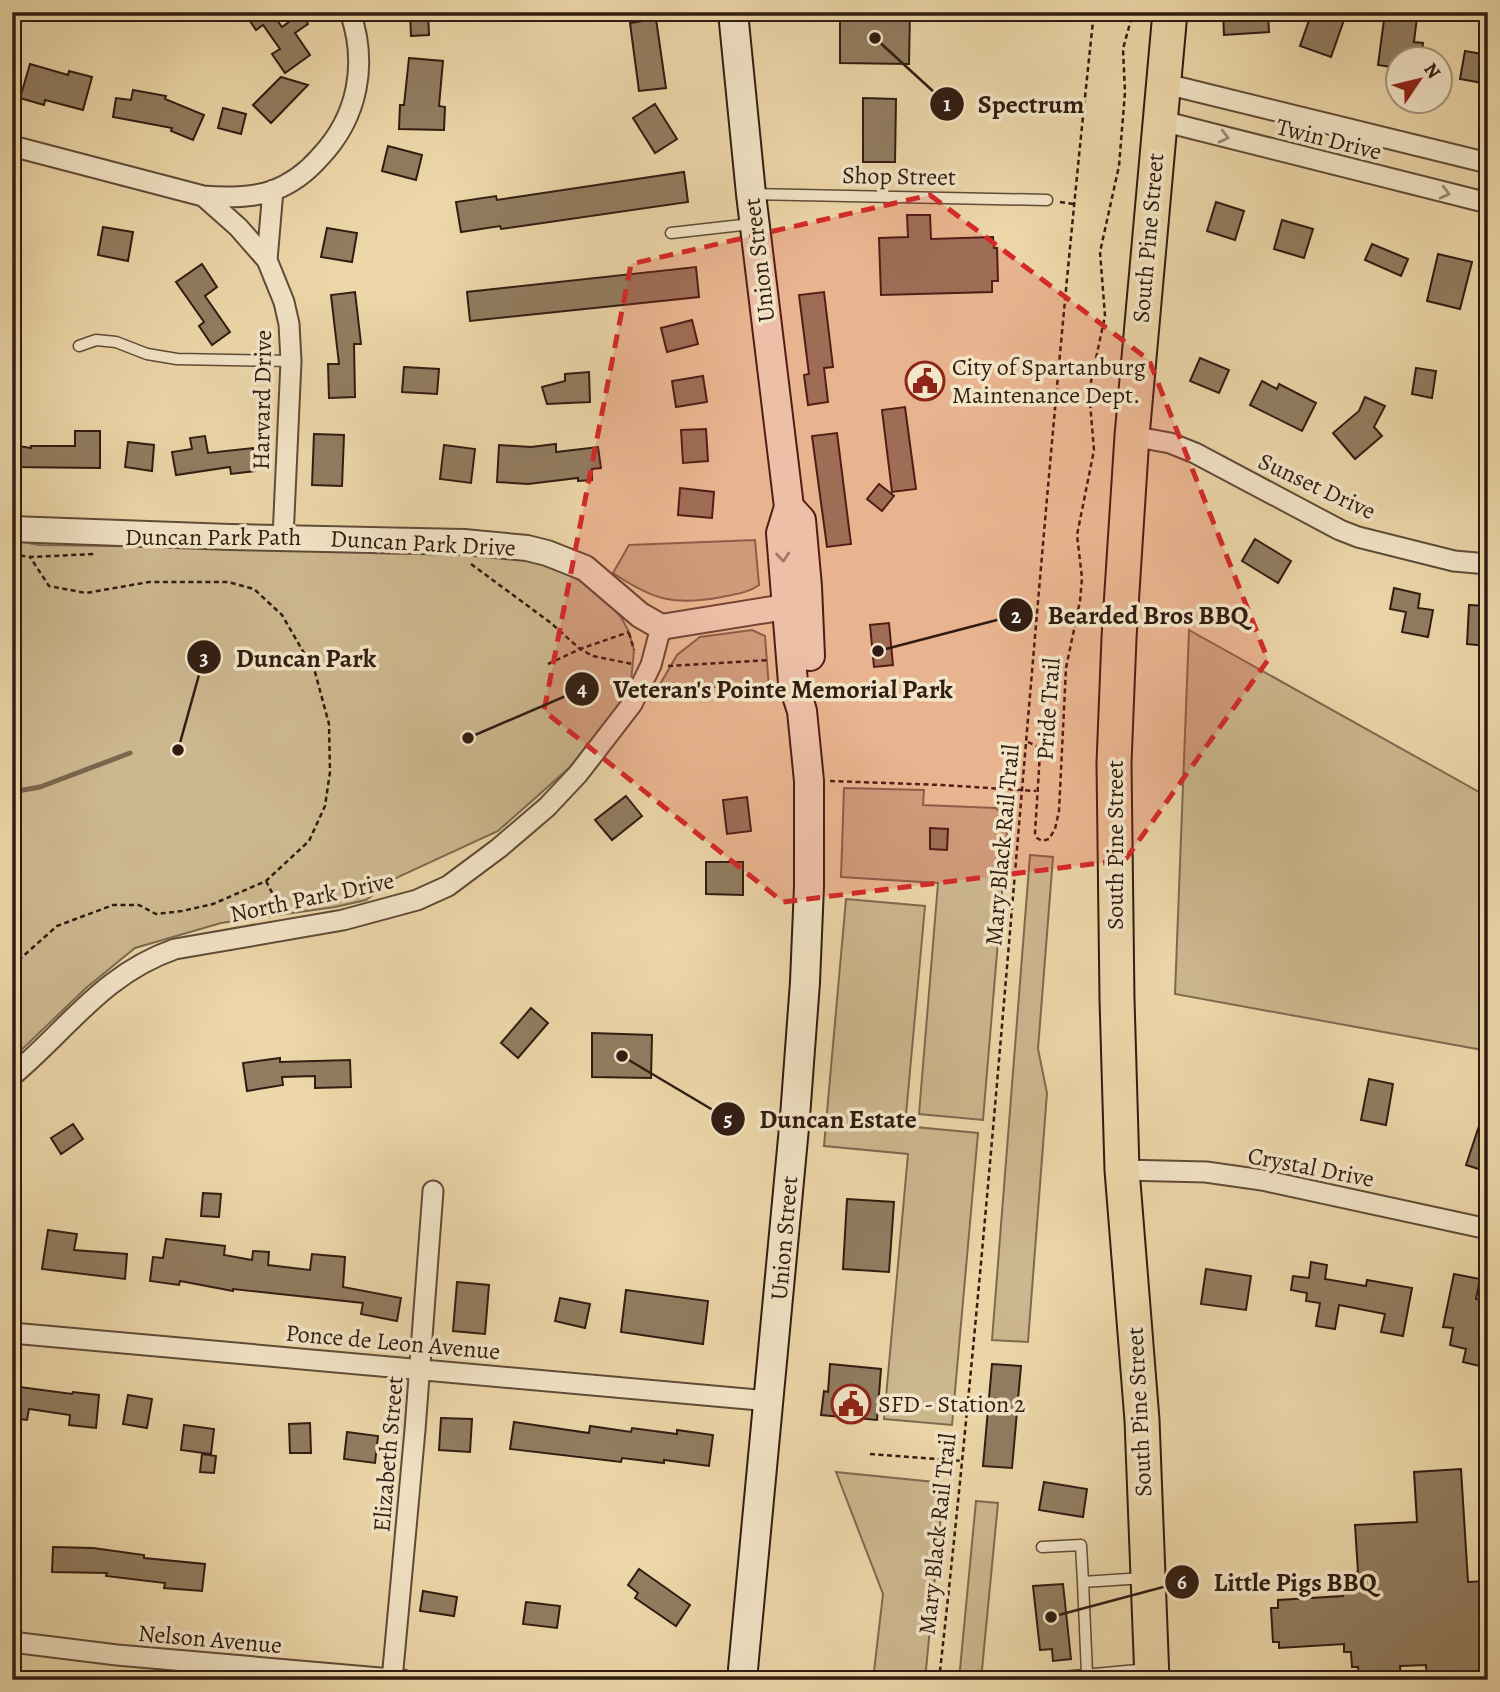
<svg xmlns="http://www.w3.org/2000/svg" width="1500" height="1692" font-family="Alegreya,serif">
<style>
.green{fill:#cdb78f;stroke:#7e6a50;stroke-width:2}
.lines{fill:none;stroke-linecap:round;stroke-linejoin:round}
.stream{stroke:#7b664e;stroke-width:5}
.building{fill:#927d61;stroke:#301c12;stroke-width:2}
.service-casing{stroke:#5f4b38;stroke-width:13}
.minor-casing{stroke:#5f4b38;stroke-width:23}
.tertiary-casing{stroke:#5f4b38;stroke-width:28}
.secondary-casing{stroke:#301c12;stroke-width:32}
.trunk-casing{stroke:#301c12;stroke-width:37}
.path{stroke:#301c12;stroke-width:2.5;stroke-dasharray:5 3.5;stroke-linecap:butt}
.service{stroke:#f3e5c7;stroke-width:10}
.minor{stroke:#f3e5c7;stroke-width:19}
.tertiary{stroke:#f3e5c7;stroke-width:24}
.secondary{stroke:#f3e5c7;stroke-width:28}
.trunk{stroke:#edd7a9;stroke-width:33}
.oneway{stroke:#9b8b76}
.marked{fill:#d62828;fill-opacity:0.2;stroke:#d62828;stroke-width:5;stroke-dasharray:14 9;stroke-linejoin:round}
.labels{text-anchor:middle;stroke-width:7;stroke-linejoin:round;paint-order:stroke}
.street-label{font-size:24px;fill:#301c12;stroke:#f3e5c7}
.poi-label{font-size:24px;fill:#301c12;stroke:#f3e5c7;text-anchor:start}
.leader{fill:none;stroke:#301c12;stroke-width:2.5}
.callout-dot{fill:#301c12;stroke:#f3e5c7;stroke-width:2.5}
.mark-label{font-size:21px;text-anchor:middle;font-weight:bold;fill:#fff}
.callout-label{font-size:26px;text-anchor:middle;font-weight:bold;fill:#301c12;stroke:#f3e5c7;stroke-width:7;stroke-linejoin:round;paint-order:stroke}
</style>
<rect width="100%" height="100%" fill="#edd7a9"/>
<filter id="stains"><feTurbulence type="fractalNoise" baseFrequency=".00286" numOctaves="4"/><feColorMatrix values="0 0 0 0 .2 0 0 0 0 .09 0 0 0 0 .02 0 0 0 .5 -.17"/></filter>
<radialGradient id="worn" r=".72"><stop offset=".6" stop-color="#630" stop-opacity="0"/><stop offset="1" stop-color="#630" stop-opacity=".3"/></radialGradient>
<path class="green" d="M12,540L39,545L465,551L521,558L556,568L596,589L621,617L629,632L634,650L631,682L618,707L569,768L498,831L398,877L366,900L335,907L221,923L135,948L86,988L12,1059Z
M755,540L759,585C748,593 736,594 722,597C674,606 653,600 613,573L629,545Z
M752,630L765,636L769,688L659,686L677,655L700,637Z
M1189,630L1488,797V1051L1175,994Z
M844,788L924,790L923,805L996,808L1008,822L983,1120L919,1114L938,883L841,877Z
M1030,855L1053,857L1038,1049L1047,1093L1028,1342L992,1340Z
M846,899L925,906L905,1126L978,1133L952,1425L884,1419L908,1154L824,1146Z
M836,1472L944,1483L925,1680H873L883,1594Z
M976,1501L998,1503L981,1680H959Z"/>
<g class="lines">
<path class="stream" d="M12,792L40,787L130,753"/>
</g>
<path class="building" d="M244,12H281L275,17L282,27L301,13L308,24L295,33L310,55L285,73L272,54L280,49L263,25L256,30Z
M410,12H428L429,35L411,36Z
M840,12H910L909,64L840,63Z
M1223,12H1268L1269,32L1224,35Z
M1312,12H1321L1344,20L1331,57L1300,46Z
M1385,12L1417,17L1414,42L1423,43L1421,60H1398V68L1378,65Z
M656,19L666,88L639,91L630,23Z
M1465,51L1488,55V84L1460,79Z
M409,58L443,61L439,106L445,107L444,130L399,129L400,105H404Z
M30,64L68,75L69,71L92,77L83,110L45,100L44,105L20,98Z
M281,77L308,85L271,123L253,105Z
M133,90L166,96L165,99L204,115L193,140L171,131L172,128L113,117L116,98L131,100Z
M863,98L896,99L895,162H863Z
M655,104L677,139L655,153L633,118Z
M223,108L246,114L241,134L218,128Z
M388,146L422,155L416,180L382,171Z
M684,172L688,202L501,229L500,226L461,232L456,202L496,196L497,200Z
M1216,202L1244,211L1235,240L1207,231Z
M907,215H930L931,239L993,237L994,248H997L998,281H992V292L881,295L879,238L908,237Z
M1282,220L1313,229L1304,258L1274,249Z
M103,227L133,232L128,261L98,255Z
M327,228L357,233L352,262L321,257Z
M1372,244L1408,259L1401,276L1365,260Z
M1438,254L1472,262L1460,309L1427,301Z
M202,264L217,287L205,296L230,332L212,345L199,326L204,322L176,282Z
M696,267L699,297L470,321L467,292Z
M355,292L361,344H354L355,397L329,398L328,364H339L331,295Z
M824,292L833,367L824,368L828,402L808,405L804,375L809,374L799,295Z
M692,320L698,344L667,352L661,328Z
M1200,358L1229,370L1219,393L1190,381Z
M404,367L439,369L437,394L402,392Z
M1416,368L1436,371L1432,398L1412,394Z
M589,372L590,402L547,404L542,387L565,381V374Z
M703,376L707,402L676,407L672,381Z
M1262,381L1277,389L1279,384L1316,403L1302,431L1250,405Z
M1365,397L1385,406L1374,427L1382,436L1355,459L1333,433L1359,411Z
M905,407L916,489L892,492L882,410Z
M706,429L708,461L683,463L681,430Z
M75,431H100V468L12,467V445L31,448V446H75Z
M837,433L851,544L827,547L812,436Z
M314,434L344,435L342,486L312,485Z
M205,436L208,453L253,448L255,471L231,474L230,467L176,475L172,452L192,449L190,438Z
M128,442L154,445L152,471L125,467Z
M556,444V452L598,447L601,468L592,469V480L578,481V478L528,484L497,482L499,445L531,447Z
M444,445L475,449L471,483L440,479Z
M879,484L894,496L882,511L867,499Z
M680,488L714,492L712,518L678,515Z
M1255,539L1291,561L1278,583L1242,561Z
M1394,588L1420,594L1418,608L1433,610L1428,637L1402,632L1406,612L1390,609Z
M1469,605L1488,606V646L1467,644Z
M889,623L893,665L874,667L870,625Z
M626,796L642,816L612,840L595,820Z
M747,797L751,831L727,834L723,800Z
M930,828L948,829L947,850L930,849Z
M706,862H743V895L706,894Z
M531,1008L548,1023L518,1058L501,1043Z
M592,1033L652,1035L651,1078L592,1077Z
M280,1058V1062L350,1060L351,1087L315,1088V1076L282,1077L283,1085L247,1091L243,1063Z
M1369,1079L1393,1084L1386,1125L1361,1120Z
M1485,1108H1488V1172L1466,1165Z
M73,1124L83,1139L61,1154L51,1138Z
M203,1193L221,1194L219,1217L201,1216Z
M847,1199L894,1202L889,1272L843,1269Z
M48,1230L77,1234L74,1250L127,1254L125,1279L42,1269Z
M166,1239L225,1246L224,1255L252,1260L253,1251L269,1252L268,1265L310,1270L312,1254L345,1257L343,1287L401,1298L397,1321L361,1314L363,1303L233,1289V1291L180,1281L179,1285L150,1281L153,1257L163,1258Z
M1311,1262L1327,1265L1325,1279L1366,1286L1367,1280L1412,1288L1403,1336L1381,1332L1385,1314L1339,1305L1335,1329L1316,1326L1320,1303L1306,1301L1307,1293L1291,1290L1293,1276L1309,1278Z
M1206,1269L1251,1276L1246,1310L1201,1304Z
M1454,1274L1480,1279L1476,1299L1488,1301V1368L1463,1362L1466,1349L1450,1345L1453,1328L1443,1327Z
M457,1282L489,1285L485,1334L453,1331Z
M626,1290L708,1301L703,1344L621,1332Z
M560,1298L590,1304L585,1328L555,1321Z
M830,1364L881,1369L877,1420L821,1415L824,1391L828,1392Z
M992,1364L1021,1366L1012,1468L983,1466Z
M12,1386L72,1394L73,1392L99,1395L96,1428L69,1425L70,1415L29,1409L27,1420L12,1418Z
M128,1395L152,1399L147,1428L123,1424Z
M441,1418L472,1419L470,1452L439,1450Z
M514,1422L589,1433L590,1426L631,1432L632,1428L677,1434V1430L713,1435L709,1466L664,1460V1463L622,1458L621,1462L510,1449Z
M310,1423L311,1453H290L289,1424Z
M184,1425L214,1429L211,1454L181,1450Z
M347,1432L378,1436L375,1463L344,1459Z
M202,1454L216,1456L214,1473L200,1472Z
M1461,1469L1468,1582L1488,1581V1680H1427L1426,1665L1400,1666L1401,1680H1359L1358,1667H1352L1351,1652H1344V1644L1279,1648V1642H1273L1271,1608H1278V1600L1343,1596V1590L1349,1589L1348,1573L1358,1572L1355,1525L1417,1522L1414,1472Z
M1044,1482L1087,1489L1083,1517L1039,1510Z
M53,1547L93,1548L144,1555V1558L205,1564L202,1591L164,1588L165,1583L106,1576L107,1573L52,1572Z
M639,1569L690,1605L676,1626L635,1598L638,1593L628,1585Z
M1063,1584L1071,1659L1053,1661L1052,1649L1040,1650L1033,1586Z
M423,1591L457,1597L454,1616L420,1611Z
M526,1602L560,1606L557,1628L523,1624Z"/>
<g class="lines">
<defs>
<path id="service" d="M752,194L1047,200
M671,233L751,224
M79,346L96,340L116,342L147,354L177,359L291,361
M1042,1547L1081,1545L1083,1582
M1087,1674L1083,1582L1143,1578
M1030,1680L1148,1669"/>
<path id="minor" d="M1162,83L1488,163
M1158,120L1488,203
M12,146L203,196L238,227L267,260L284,302L289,324L291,361L283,538
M203,196C226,198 250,198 272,191C291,184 307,172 320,157C358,117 368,64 350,12
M267,260L273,190
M1132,436L1170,443L1195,453L1340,530L1358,537L1454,561L1488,564
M12,1076C68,1029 103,974 175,949L343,920L417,900L448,886L499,848L547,807L578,774L632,704L651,665L661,627
M1122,1170L1206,1172L1262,1180L1488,1229
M12,1333L770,1401
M12,1642L117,1655L403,1680
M392,1680L415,1430L433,1191"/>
<path id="tertiary" d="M12,529L230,537L464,542L527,548L547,553L585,568L640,615L661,627L804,604"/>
<path id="secondary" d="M733,12L751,194L789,507L781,533L793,683L802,711L809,781V886L805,982L795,1117L742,1680
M789,507L801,520L807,587L810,656"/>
<path id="trunk" d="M1152,1680L1142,1420L1122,1170L1117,999L1114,763L1119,638L1132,436L1170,12"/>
</defs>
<use href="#service" class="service-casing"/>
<use href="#minor" class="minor-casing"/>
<use href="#tertiary" class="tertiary-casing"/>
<use href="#secondary" class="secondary-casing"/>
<use href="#trunk" class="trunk-casing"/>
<path class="path" d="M1060,202L1074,204
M12,554L30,557L95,554
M471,564L551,623L580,649L593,656L632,664
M629,633L634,650
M548,664L580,649L629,632
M668,666L770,660
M1028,742L1036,746L1040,753L1035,833L1037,838L1042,841L1049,839L1055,829L1059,811L1066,668L1080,601L1082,578L1077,535L1094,450L1089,391L1105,316L1100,252L1119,166L1125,92L1123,49L1133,12
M830,781L942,785L1036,791
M266,881L282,912
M12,966L57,926L113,905H139L156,914L182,911L213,904L266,881L309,841L325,806L330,772L329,724L315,672L282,615L254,589L228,582H149L86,593L49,586L30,557
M870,1454L963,1461
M939,1680C1001,1125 1034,567 1094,12"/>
<use href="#service" class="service"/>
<use href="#minor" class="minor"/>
<use href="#tertiary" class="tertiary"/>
<use href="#secondary" class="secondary"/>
<use href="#trunk" class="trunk"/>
</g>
<defs><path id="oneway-chevron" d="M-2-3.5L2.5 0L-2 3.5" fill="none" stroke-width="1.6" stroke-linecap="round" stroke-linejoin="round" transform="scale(1.75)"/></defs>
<g class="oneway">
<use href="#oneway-chevron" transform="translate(1224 137) rotate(14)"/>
<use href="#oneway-chevron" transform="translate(1445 193) rotate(14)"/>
<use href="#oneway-chevron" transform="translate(783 557) rotate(85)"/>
</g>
<path class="marked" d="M930,195L1149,360L1268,660L1125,860L783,902L544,711L631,264Z"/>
<defs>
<symbol id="civic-ring" viewBox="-11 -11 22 22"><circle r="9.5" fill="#f3e5c7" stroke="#8f2418" stroke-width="1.5"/><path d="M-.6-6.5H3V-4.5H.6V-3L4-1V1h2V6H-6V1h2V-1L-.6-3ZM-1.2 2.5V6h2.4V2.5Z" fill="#8f2418"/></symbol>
</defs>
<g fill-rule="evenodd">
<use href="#civic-ring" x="903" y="359" width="44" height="44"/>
<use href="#civic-ring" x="829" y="1382" width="44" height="44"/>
</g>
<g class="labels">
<g class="street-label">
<text transform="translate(1329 139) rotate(14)" y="8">Twin Drive</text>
<text transform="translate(899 176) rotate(1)" y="8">Shop Street</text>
<text transform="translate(1148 238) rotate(-85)" y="8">South Pine Street</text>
<text transform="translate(759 260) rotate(-97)" y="8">Union Street</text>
<text transform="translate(262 400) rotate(-89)" y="8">Harvard Drive</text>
<text transform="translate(1317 486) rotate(25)" y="8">Sunset Drive</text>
<text x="213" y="545">Duncan Park Path</text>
<text transform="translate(423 543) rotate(3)" y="8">Duncan Park Drive</text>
<text transform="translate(1048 709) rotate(-86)" y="8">Pride Trail</text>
<text transform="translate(1002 845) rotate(-85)" y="8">Mary Black Rail Trail</text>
<text transform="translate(1115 845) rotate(-90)" y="8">South Pine Street</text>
<text transform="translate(312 897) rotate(-12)" y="8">North Park Drive</text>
<text transform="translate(1311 1167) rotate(11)" y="8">Crystal Drive</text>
<text transform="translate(784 1238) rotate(-85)" y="8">Union Street</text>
<text transform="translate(393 1342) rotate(5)" y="8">Ponce de Leon Avenue</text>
<text transform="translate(1139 1412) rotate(-93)" y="8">South Pine Street</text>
<text transform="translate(388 1454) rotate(-85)" y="8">Elizabeth Street</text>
<text transform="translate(937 1534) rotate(-84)" y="8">Mary Black Rail Trail</text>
<text transform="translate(210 1639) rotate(5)" y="8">Nelson Avenue</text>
</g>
<g class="poi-label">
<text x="952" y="375">City of Spartanburg<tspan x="952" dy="28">Maintenance Dept.</tspan></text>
<text x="878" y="1412">SFD - Station 2</text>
</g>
</g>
<path class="leader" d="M875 38L947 104M878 651L1016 615M178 750L204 657M468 738L582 689M622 1056L728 1119M1051 1617L1182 1582"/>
<g class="callout-dot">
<circle cx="875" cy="38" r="7"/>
<circle cx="878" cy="651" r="7"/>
<circle cx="178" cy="750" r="7"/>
<circle cx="468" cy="738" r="7"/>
<circle cx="622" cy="1056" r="7"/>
<circle cx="1051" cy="1617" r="7"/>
<circle cx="947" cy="104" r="18"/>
<circle cx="1016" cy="615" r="18"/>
<circle cx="204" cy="657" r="18"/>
<circle cx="582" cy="689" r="18"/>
<circle cx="728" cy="1119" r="18"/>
<circle cx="1182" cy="1582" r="18"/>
</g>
<g class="mark-label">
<text x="947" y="111">1</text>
<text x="1016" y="623">2</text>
<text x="204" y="665">3</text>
<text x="582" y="696">4</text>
<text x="728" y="1126">5</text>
<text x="1182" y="1589">6</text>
</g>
<g class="callout-label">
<text x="1031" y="113">Spectrum</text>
<text x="1148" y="624">Bearded Bros BBQ</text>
<text x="306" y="667">Duncan Park</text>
<text x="783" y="698">Veteran's Pointe Memorial Park</text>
<text x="838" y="1128">Duncan Estate</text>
<text x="1295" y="1591">Little Pigs BBQ</text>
</g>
<rect width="1500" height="1692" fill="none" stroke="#edd7a9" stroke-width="42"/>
<rect x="14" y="14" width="1472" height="1664" fill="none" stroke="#301c12" stroke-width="3.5"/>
<rect x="21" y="21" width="1458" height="1650" fill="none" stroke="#301c12" stroke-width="2"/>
<g transform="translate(1419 80) rotate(55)"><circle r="33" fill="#f3e5c7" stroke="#a5957f" stroke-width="2"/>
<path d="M0-5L12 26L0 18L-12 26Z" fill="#8f2418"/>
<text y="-10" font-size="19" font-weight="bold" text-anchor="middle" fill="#301c12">N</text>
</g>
<rect width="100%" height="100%" filter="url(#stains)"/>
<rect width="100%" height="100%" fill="url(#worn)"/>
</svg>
